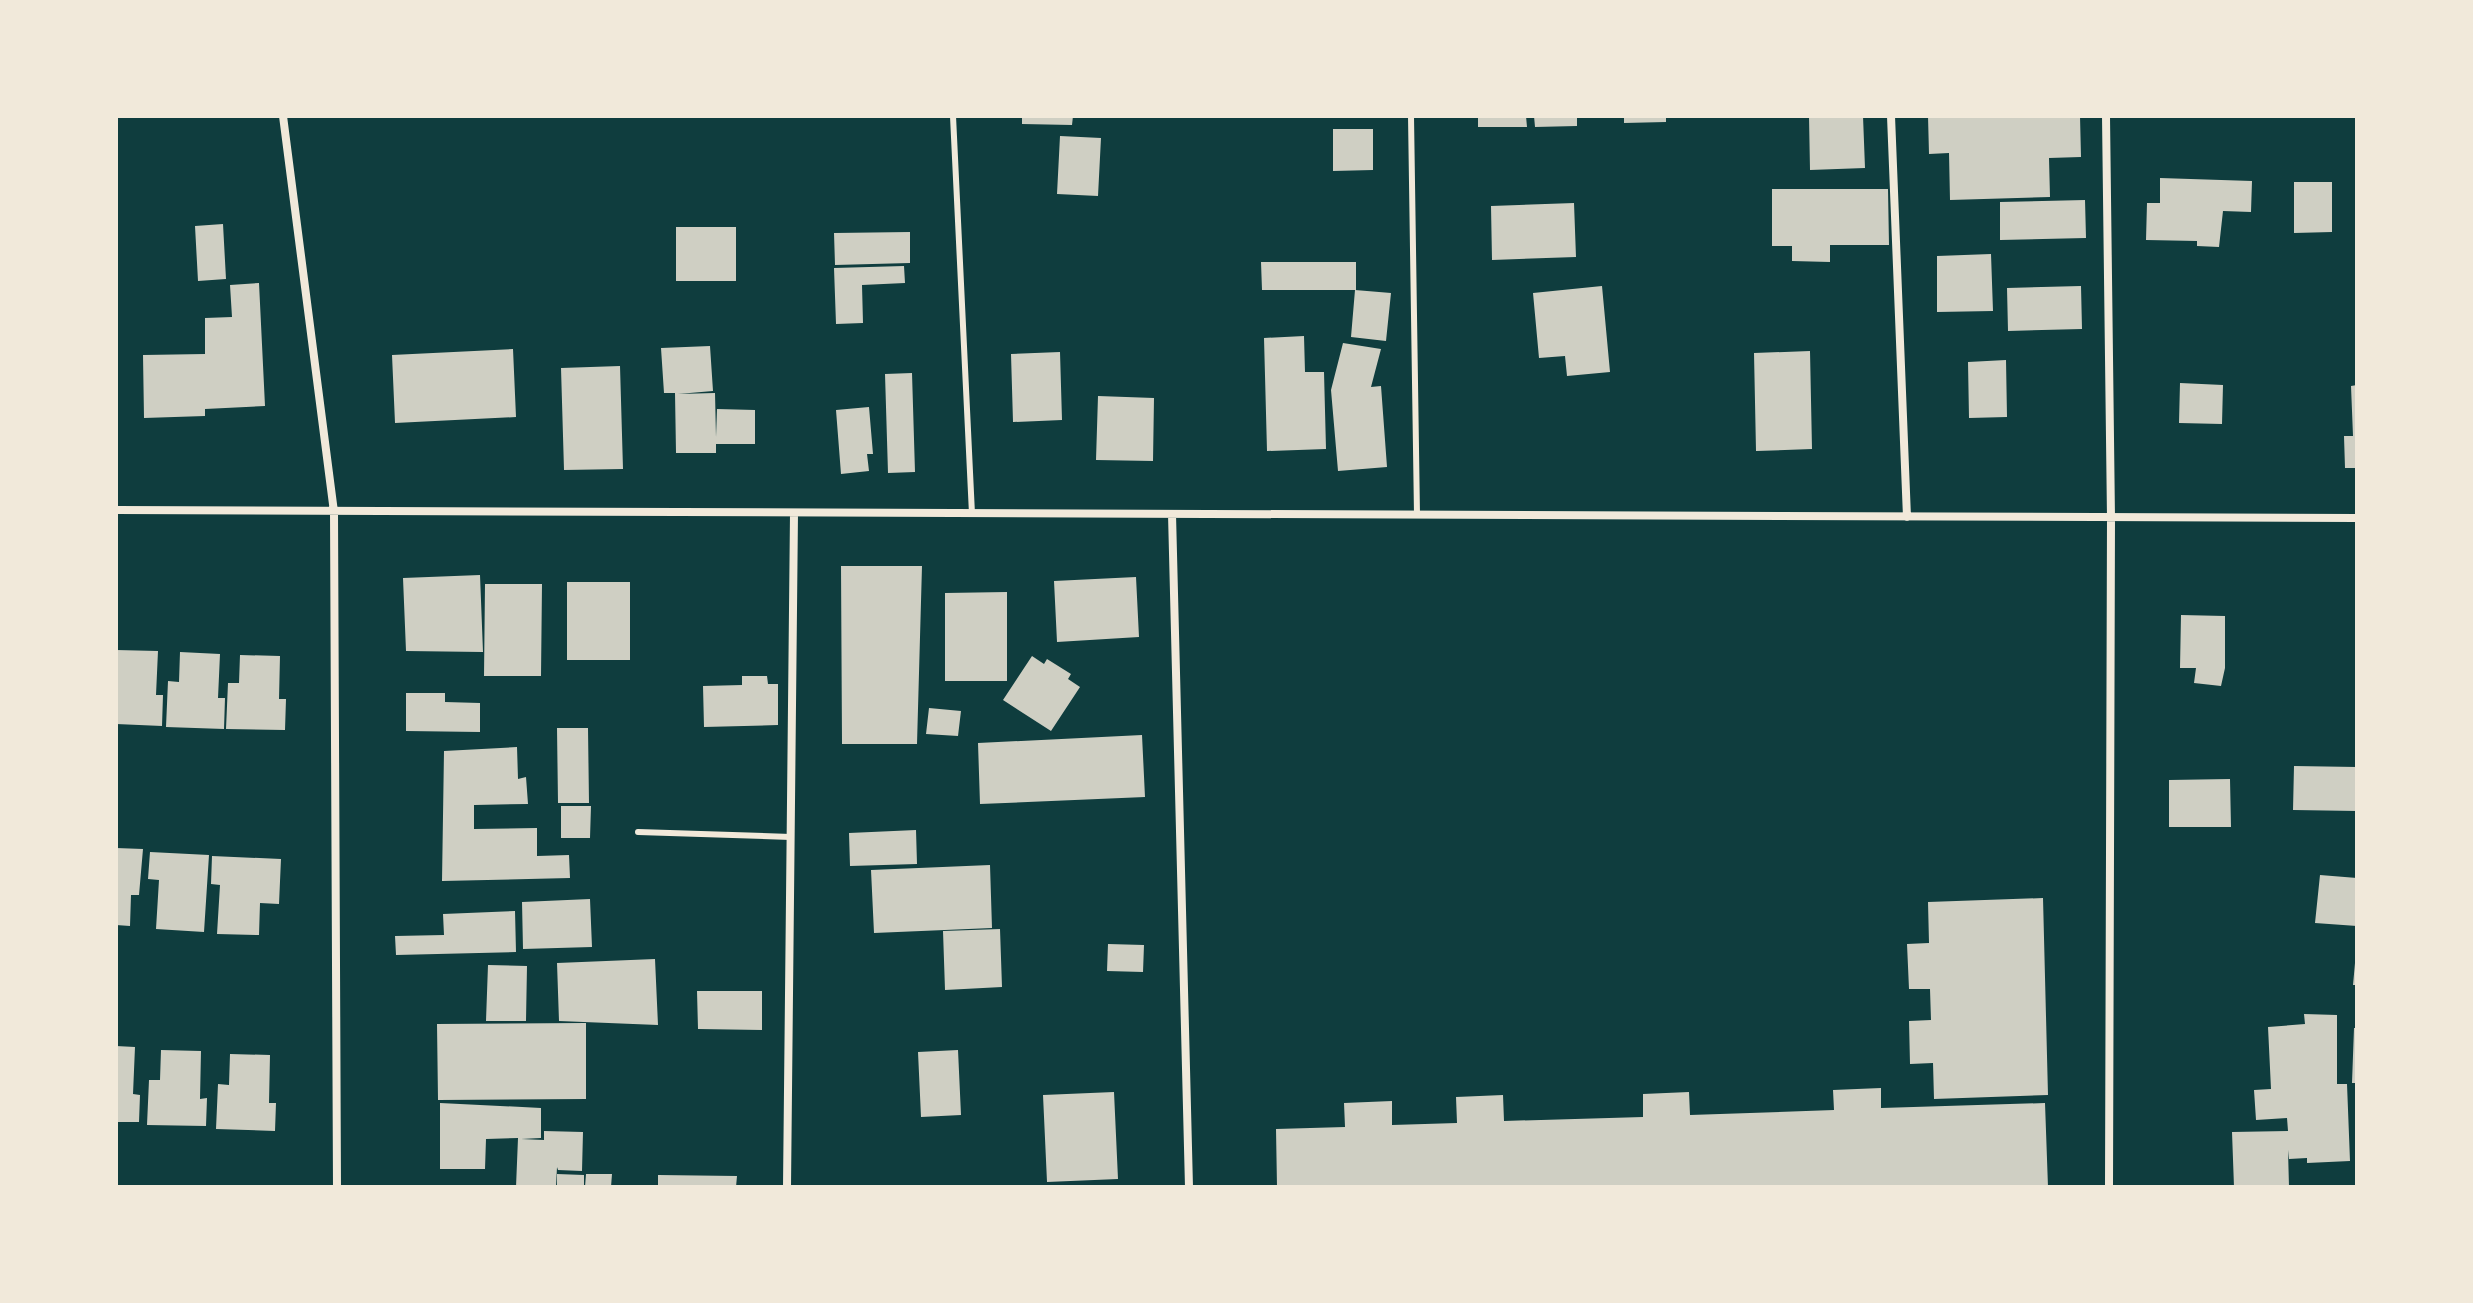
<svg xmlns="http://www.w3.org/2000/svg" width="2473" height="1303" font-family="'IBM Plex Serif',serif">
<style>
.building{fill:#cfcfc3}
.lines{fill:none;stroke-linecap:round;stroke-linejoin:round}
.service{stroke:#f1e9da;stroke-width:6}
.minor{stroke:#f1e9da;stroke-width:8}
</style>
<rect width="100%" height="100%" fill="#0f3d3e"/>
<path class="building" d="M1022,116H1073L1072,125L1022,124Z
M1478,116H1526L1527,127H1478Z
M1534,116H1577V126L1535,127Z
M1624,116H1666V122L1624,123Z
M1809,116H1863L1865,168L1810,170Z
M1928,116H2080L2081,157L2049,158L2050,197L1950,200L1949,153L1929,154Z
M1333,129H1373V170L1333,171Z
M1060,136L1101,138L1098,196L1057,194Z
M2160,178L2252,181L2251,212L2223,211L2219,247L2197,246V241L2146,240L2147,203H2160Z
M2294,182H2332V232L2294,233Z
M1772,189H1888L1889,245H1830V262L1792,261V246H1772Z
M2085,200L2086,238L2000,240V202Z
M1574,203L1576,257L1492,260L1491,206Z
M223,224L226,279L198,281L195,226Z
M676,227H736V281H676Z
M910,232V263L835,265L834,233Z
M1991,254L1993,311L1937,312V256Z
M1261,262H1356V290H1262Z
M904,266L905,283L862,285L863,323L836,324L834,268Z
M259,283L265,406L205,409V416L144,418L143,355L205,354V318L232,317L230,285Z
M1602,286L1610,372L1567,376L1565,356L1539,358L1533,293Z
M2081,286L2082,329L2008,331L2007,288Z
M1355,290L1391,293L1386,341L1351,337Z
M1304,336L1305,372H1324L1326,449L1267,451L1264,338Z
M1343,343L1381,349L1371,387L1381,386L1387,467L1338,471L1331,390Z
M710,346L713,391L678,394L715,393L716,437L717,409L755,410V444H716V453H676L675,393H664L661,348Z
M513,349L516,417L395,423L392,355Z
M1810,351L1812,449L1756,451L1754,353Z
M1060,352L1062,420L1013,422L1011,354Z
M2006,360L2007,417L1969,418L1968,362Z
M620,366L623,469L564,470L561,368Z
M912,373L915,472L888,473L885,374Z
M2180,383L2223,385L2222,424L2179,423Z
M2357,385V468H2345L2344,436H2353L2351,386Z
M1098,396L1154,398L1153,461L1096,460Z
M869,407L873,454H867L869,471L841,474L836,410Z
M841,566H922L917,744H842Z
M480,575L483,652L406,651L403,578Z
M1136,577L1139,637L1057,642L1054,581Z
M567,582H630V660H567Z
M485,584H542L541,676H484Z
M1007,592V681H945V593Z
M2181,615L2225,616V668L2221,686L2194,683L2196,668H2180Z
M116,650L158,651L156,695H163L162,726L116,724Z
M180,652L220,654L218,698H225L224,729L166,727L168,681L179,682Z
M240,655L280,656L279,699H286L285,730L226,729L228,683H239Z
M1032,656L1044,664L1047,659L1071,674L1068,679L1080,687L1051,731L1003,700Z
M742,676H767L768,684H778V725L704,727L703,686L742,685Z
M406,693H445V702L480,703V732L406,731Z
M929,708L961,711L958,736L926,734Z
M557,728H588L589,803H558Z
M1142,735L1145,797L980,804L978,743Z
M517,747L518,779L526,777L528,804L474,805V829L537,828V856L569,855L570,878L442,881L444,751Z
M2294,766L2357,767V811L2293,810Z
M2230,779L2231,827H2169V780Z
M561,806H591L590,838H561Z
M916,830L917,864L850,866L849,833Z
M116,848L143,849L139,895H131L130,926L116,925Z
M150,852L209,855L204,932L156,929L159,880L148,879Z
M212,856L281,859L279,904L260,903L259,935L217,934L220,885L211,884Z
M990,865L992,928L874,933L871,870Z
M2320,875L2357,878V926L2315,923Z
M2043,898L2048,1095L1934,1099L1933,1063L1910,1064L1909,1021L1931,1020L1930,989H1909L1907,944L1929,943L1928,902Z
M590,899L592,947L523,949L522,902Z
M515,911L516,952L396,955L395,936L444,935L443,914Z
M1000,929L1002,987L945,990L943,931Z
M1108,944L1144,945L1143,972L1107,971Z
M655,959L658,1025L559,1021L557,963Z
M2355,963H2357V985H2353Z
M488,965L527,966L526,1021H486Z
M697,991H762V1030L698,1029Z
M2304,1014L2337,1015V1084H2347L2350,1161L2307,1163V1158L2289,1159L2288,1150L2289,1187H2234L2232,1132L2288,1131L2287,1118L2256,1120L2254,1090L2271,1089L2268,1027L2305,1024Z
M586,1023V1099L438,1100L437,1024Z
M2354,1028H2357V1083H2352Z
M116,1046L135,1047L133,1094L140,1095L139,1122H116Z
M161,1050L201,1051L200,1099L207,1098L206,1126L147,1125L149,1080H160Z
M958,1050L961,1115L921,1117L918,1052Z
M230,1054L270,1055L269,1103H276L275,1131L216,1129L218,1084L229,1085Z
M1881,1088V1108L2045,1103L2048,1187H1277L1276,1129L1345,1127L1344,1103L1392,1101V1125L1457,1123L1456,1097L1503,1095L1504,1121L1643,1117V1094L1689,1092L1690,1115L1834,1110L1833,1090Z
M1114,1092L1118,1179L1047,1182L1043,1095Z
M440,1103L541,1108V1138L521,1139L544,1140V1131L583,1132L582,1171L558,1170L557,1167L556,1187H516L518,1138L486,1139L485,1169H440Z
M557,1174L584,1175V1187H557Z
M586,1174H612L611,1187H585Z
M658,1175L737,1176L736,1187H658Z"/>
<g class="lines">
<path class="service" d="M953,116L972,514
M1411,116L1417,515
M638,832L791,837"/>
<path class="minor" d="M283,116L334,512L337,1187
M1891,116L1907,517
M2106,116L2111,518L2109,1187
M116,510L2357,518
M1172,514L1189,1187
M787,1187L794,513"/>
</g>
<rect width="2473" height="1303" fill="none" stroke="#f1e9da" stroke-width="236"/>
</svg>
